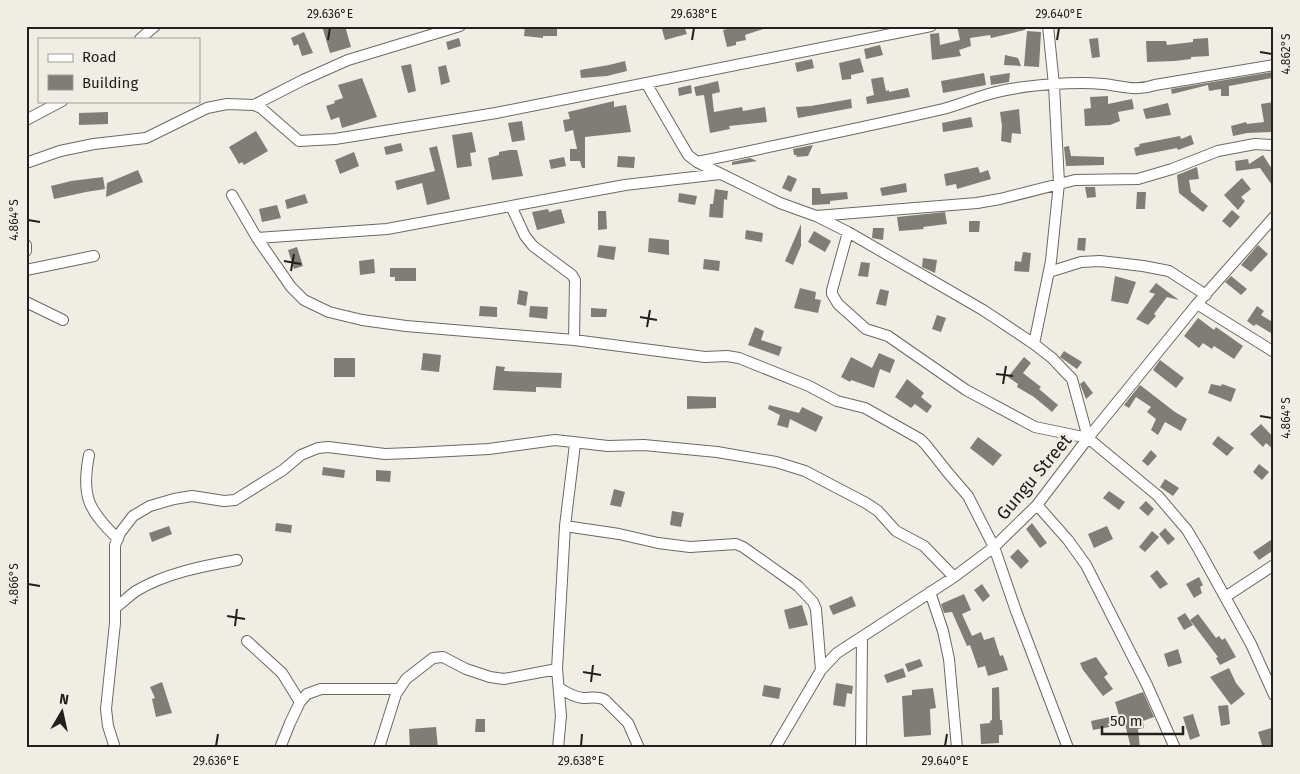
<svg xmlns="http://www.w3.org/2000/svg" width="1300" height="774" font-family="'Fira Sans',sans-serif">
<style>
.building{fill:#7f7d75}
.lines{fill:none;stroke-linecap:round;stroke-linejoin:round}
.street-casing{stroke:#6b6961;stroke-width:12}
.street{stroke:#fff;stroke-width:10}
.ticks{fill:none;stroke:#21201d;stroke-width:2}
.labels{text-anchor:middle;stroke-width:5;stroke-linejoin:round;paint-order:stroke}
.street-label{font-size:18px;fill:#21201d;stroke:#f0eee4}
.neatline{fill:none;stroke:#21201d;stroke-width:2}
.ticks-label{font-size:12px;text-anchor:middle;fill:#21201d}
</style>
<rect width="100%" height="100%" fill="#f0eee4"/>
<path class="building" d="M322,26H345L351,47L330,53Z
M525,26H557V36H543V38L524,36Z
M661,26H684L687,34L665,40Z
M740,26H766V28L745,35L746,40L736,42V45L727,47L723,30Z
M957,26H1025V30L991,38L990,35L970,38L971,46L959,50L961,56L932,60L930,34L939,33L940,45L960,40Z
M1027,31L1041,32L1039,67L1024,66Z
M304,32L313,53L302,56L298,44L294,46L291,38Z
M459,38L461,46L448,50L446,42Z
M1098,38L1100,57L1092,58L1089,39Z
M1208,38L1209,56L1191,57V59L1175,61L1147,62L1146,41H1166L1167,45L1193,42V39Z
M880,45L883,55L866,59L864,49Z
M1005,55L1018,58L1021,66L1004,65Z
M860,58L864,72L851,75V79L842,80L839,63Z
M812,59L814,68L797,72L795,63Z
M625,61L627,71L607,76L581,78L580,70L609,65Z
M411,64L416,91L408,93L401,66Z
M446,65L450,82L441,85L438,67Z
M1272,72V78L1229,86V96H1221V89L1209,91L1208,85L1172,94L1171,89Z
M984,73L986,85L943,93L941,81Z
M1010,73L1009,82L991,85L990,76Z
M883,77L886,91L889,90V92L908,88L910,97L867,104L866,97L874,95L871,79Z
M362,78L377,117L342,128L339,117L331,120L326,106L335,103L334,101L343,98L338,85Z
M718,81L720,92L712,94L714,112L742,107L743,111L765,107L767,122L729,126L730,129L710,133L704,95L696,96L694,87Z
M691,85L692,93L679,96L678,88Z
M1108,96V104L1132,99L1134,109L1118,112L1120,121L1110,125L1085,126L1084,109L1091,108L1090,97Z
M851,99L852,108L798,118L796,107L811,106Z
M614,101V107L626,105L631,132L585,137V168H582L580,161H570V149H577L573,130L565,132L563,120L570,119L568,112Z
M1274,102V132L1247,133L1233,136L1231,126L1246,122L1247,124L1264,122L1261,104Z
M1168,103L1171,115L1146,119L1143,109Z
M1019,109L1021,134L1012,133L1011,143L1001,141L1002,126L1000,112Z
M108,112V124L79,125V113Z
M971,117L973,127L943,132L942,123Z
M522,121L525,140L512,142L508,123Z
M256,131L268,151L244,165L242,162L239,164L229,147Z
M472,132L476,152L470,153L472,166L457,168L452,135Z
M1191,135L1194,144L1178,150L1177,148L1136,156L1134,148L1140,146L1139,144L1180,136L1181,139Z
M401,143L403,151L386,155L384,147Z
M813,145L808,156L796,157L797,155H794L793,149Z
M437,146L450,199L427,205L422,183L397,190L395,181L435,171L429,148Z
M1069,146L1071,156L1104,157V165L1066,166L1064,147Z
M509,150H517L523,176L492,180L488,158L499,155V152Z
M354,152L359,166L340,174L335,160Z
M1263,155L1274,172V188L1260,168L1236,171L1235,161L1248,159L1249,164Z
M618,156L635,157L634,168L617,167Z
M564,157L566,166L551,169L549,160Z
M750,158L757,161L732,165V162Z
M978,167L980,173L988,170L991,179L957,189L956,184L946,186L944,174Z
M1197,167L1199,179L1189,180L1191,192L1208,206L1203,212L1179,193L1177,175Z
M138,170L143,182L106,197L107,183Z
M788,175L797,179L791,192L782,188Z
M103,177L105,189L86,192L54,199L51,186L71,181Z
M1242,178L1251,189L1241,197L1245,201L1238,210L1224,195Z
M906,183L907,192L882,196L880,188Z
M1085,187H1095L1096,197L1087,198Z
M812,188H820L821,194L847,192L848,199L830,201V204L812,205Z
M715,189L728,191L727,200L724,199L723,218L709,217L710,204H713Z
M1137,192H1146L1145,209H1136Z
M679,193L697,196L695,205L678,202Z
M305,194L308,203L287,209L285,200Z
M277,205L281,218L262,222L259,209Z
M548,209L549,212L561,209L565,223L537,230L532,212Z
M1232,210L1240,217L1230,228L1222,221Z
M598,211H606L607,229L598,230Z
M945,212L947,224L923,227L924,229L899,231L897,217Z
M969,221H980L979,232H969Z
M801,224V246L793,265L785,261Z
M873,228H884L883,240L872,238Z
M746,230L763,233L762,242L745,239Z
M814,231L831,241L825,252L808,242Z
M649,238L669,240V255L648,252Z
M1078,238H1086L1085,251L1077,250Z
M599,245L616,247L614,260L597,257Z
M1258,245L1268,254L1251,272L1241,265Z
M297,247L303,266L294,269L288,250Z
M1023,252L1031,253L1029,272L1014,271L1015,261L1021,262Z
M923,258L937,260L935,273L922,267Z
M374,259L375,273L360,275L359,261Z
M704,259L720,261L719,271L703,269Z
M861,262L870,263L868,277L858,276Z
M390,268H416V281H395V277H390Z
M1115,276L1136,282L1128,304L1111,301Z
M1231,276L1247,289L1241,295L1225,282Z
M1156,283L1179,300L1167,297L1154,314L1156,316L1148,325L1136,319L1155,294L1149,292Z
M800,288L816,292L815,299L821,300L818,313L794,308Z
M880,289L889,291L886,306L876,304Z
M519,290L528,292L526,306L517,304Z
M480,306L497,307V317L479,316Z
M530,306L548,307L547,319L529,317Z
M1257,306L1264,311L1261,315L1274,323V335L1256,324L1254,326L1247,321Z
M591,308L607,309L606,317H591Z
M937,315L946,318L941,332L932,329Z
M1198,318L1214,330L1216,327L1243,346L1234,359L1214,346L1212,349L1203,343L1199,348L1184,336Z
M755,327L764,331L761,340L782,347L779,356L748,345Z
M1064,351L1082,362L1077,369L1060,357Z
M423,353L441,355L439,372L421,370Z
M879,353L895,360L890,373L880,369L874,388L851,380L850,382L841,377L851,357L872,368Z
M1024,357L1031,363L1023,373L1041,387L1039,389L1058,405L1052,412L1034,397L1017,387L1018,384L1008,377Z
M334,358H355V377H334Z
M1160,360L1184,378L1176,388L1153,370Z
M496,366L505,367L504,371L562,373L561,388L536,387V392L493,390Z
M907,379L924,393L921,397L932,406L927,413L915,404L911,408L895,397Z
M1084,381L1093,393L1086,399L1080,384Z
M1211,384L1221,386L1222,384L1236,389L1231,402L1208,393Z
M1140,385L1175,412L1187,419L1181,431L1165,422L1158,435L1151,430L1156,419L1147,412L1151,407L1136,397L1129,408L1124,405Z
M687,396L716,397V408L687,409Z
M769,405L799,413L802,407L823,417L816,432L790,419L788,428L777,425L780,415L768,409Z
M1261,424L1274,438V450L1266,443L1263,447L1250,434Z
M1218,436L1234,448L1227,456L1212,444Z
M978,437L1002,455L993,466L970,448Z
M1151,450L1157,456L1148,466L1142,461Z
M1259,464L1269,472L1262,480L1253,472Z
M323,467L345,470L344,478L322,475Z
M376,470L391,471L390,482L376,481Z
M1165,479L1179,488L1173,496L1160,487Z
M614,489L625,492L621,507L610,505Z
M1109,491L1125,502L1119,510L1103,498Z
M1146,501L1154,509L1148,516L1139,508Z
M672,511L684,513L681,527L670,525Z
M276,523L292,525L291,533L275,531Z
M1032,523L1047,543L1040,548L1026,529Z
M169,526L172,534L152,542L149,533Z
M1107,526L1113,539L1094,548L1088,534Z
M1165,528L1175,539L1168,545L1159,534Z
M1152,531L1159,537L1145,552L1139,547Z
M1274,538V550L1259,560L1253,552Z
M1018,549L1029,561L1021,569L1010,557Z
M1157,570L1168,584L1160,589L1150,576Z
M1199,577L1203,585L1200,587L1202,593L1194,598L1186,584Z
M982,584L990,596L983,602L974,590Z
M964,594L971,610L962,614L972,636L981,632L984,640L994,637L1000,656L1003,655L1008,670L988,676L985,666L978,668L970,645L967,646L952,612L944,613L941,604Z
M852,596L856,606L833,615L829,606Z
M802,605L808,625L789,629L784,610Z
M1185,613L1193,625L1184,630L1177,618Z
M1198,614L1216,638L1219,636L1222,640L1225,638L1236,657L1220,665L1216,658L1218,657L1190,620Z
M1178,649L1182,663L1168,667L1164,654Z
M1096,657L1108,674L1104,677L1113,689L1103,696L1083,670L1080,663Z
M920,659L923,666L908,672L905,664Z
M903,668L906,677L887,683L884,675Z
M1229,668L1236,683L1245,694L1231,705L1210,677Z
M162,682L172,713L156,717L152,699L155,698L150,687Z
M836,683L853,686L852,694L847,693L845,707L833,705Z
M764,685L781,688L779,699L762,696Z
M999,687L1000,720H1002L1003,735H999V743L981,744L980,724L990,723V721L992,720V688Z
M933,688L936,708L930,709L931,735L904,737L902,696L912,695V690Z
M1143,692L1154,717L1143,721L1144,728L1138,729L1140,748H1131L1125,724L1093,730L1091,721L1119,715L1115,702Z
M1228,705L1230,724L1221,726L1218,706Z
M1193,714L1200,736L1190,740L1183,717Z
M476,719H485V732H475Z
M436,727L438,748H410L409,729Z
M1274,727V746L1263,748L1258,732Z"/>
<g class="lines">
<defs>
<path id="street" d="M140,39L155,26
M646,83L688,155L697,162L780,203L816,216L848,232L983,310L1034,344L1052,358L1072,379L1088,438
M254,105L303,80L348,60L460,26
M26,120L62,101
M697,162C779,145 861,128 943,109C962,104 981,95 1001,91C1028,85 1076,81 1103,84C1123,86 1135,92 1155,85L1274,65
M26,163L60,151L94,144L146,138L207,108L227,104L254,105L261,108L299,141L335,139L496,113L931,26
M232,195L257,238L291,287L304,300L329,312L362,320L406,326L574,340L705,357L727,356L739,358L809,386L837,401L865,408L920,439L926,445L949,474L968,496L994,547L1016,611L1068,748
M511,206L525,236L533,246L572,275L575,280L574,340
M816,216L977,203L1000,199L1075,180L1138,179L1172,169L1218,151L1255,144L1274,145
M848,232L832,290V294L838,304L866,329L888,336L966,390L1035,427L1088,438L1158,496L1187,530L1199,550L1251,644L1274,695
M257,238L387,229L625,185L720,174
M26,245V251
M26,270L94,256
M1049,272L1081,262L1100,261L1143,266L1169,271L1206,295
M26,302L63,320
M1197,304L1274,352
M1034,344L1051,261L1059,183L1054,85L1048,26
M89,455C81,496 88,510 118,539
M1037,505L1068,540L1086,565L1147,685L1175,748
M565,526L619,534L658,543L690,547L736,544L743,547L798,586L813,602L816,609L821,670
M930,592L943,631L949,659L957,748
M1225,597L1274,565
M115,608C122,603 129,596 136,591C166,573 203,566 237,560
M247,641L282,673L300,702
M559,688C567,693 574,697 583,698C591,698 598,696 605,700L628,723L639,748
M115,748L108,726L106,709L115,623V545L120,533L133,516L150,506L174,499L192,496L224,501L235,500L283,470L301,455L318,448L328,447L385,454L412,453L489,449L555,440L608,446L644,445L717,452L776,462L805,471L866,503L878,511L896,531L924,546L954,577
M280,748L290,723L300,702L307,694L321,689H399
M379,748L396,694L406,679L433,658L443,657L466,669L490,677L504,679L557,669
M558,748L561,716L557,669L565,526L575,444
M775,748L821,670L837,653L954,577L994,547L1037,505L1088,438L1197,304L1274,217
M861,748L862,638"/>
</defs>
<use href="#street" class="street-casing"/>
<use href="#street" class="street"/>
</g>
<path class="ticks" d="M328,40L330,28M692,40L694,28M1057,40L1059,28M1260,52L1272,54M28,220L40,222M284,261L301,264M291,271L294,254M640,317L657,320M647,327L650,310M996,374L1013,376M1003,384L1006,366M1260,416L1272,418M28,584L40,586M227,616L245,619M235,626L237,609M583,672L601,675M591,682L593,665M216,746L218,734M581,746L582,734M945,746L947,734"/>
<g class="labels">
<g class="street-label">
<text transform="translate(1034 477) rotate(-50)" y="6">Gungu Street</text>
</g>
</g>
<rect width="1300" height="774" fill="none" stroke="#f0eee4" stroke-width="55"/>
<rect x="38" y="38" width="162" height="65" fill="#f0eee4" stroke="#9d9c94"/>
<rect x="48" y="54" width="25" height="8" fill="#ffffff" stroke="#9d9c94"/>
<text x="82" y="62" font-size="15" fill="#21201d">Road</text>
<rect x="48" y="75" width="25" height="15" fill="#7f7d75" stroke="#9d9c94"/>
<text x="82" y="88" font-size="15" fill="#21201d">Building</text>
<g transform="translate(62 712) rotate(9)" stroke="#f0eee4" stroke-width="4" paint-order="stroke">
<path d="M0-4L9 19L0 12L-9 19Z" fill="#21201d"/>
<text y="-8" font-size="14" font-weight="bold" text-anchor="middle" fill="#21201d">N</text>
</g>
<path d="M1102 726v8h81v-8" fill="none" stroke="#21201d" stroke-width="2.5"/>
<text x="1110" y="726" font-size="15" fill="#21201d" stroke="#f0eee4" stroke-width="4" paint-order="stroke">50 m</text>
<rect x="28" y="28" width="1244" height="718" class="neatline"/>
<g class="ticks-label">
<text x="330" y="18">29.636°E</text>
<text x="694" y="18">29.638°E</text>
<text x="1059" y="18">29.640°E</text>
<text transform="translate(1286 54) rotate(-90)" y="4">4.862°S</text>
<text transform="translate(14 220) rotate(-90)" y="4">4.864°S</text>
<text transform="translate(1286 418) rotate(-90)" y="4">4.864°S</text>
<text transform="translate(14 584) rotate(-90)" y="4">4.866°S</text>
<text x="216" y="765">29.636°E</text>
<text x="581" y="765">29.638°E</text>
<text x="945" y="765">29.640°E</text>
</g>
</svg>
